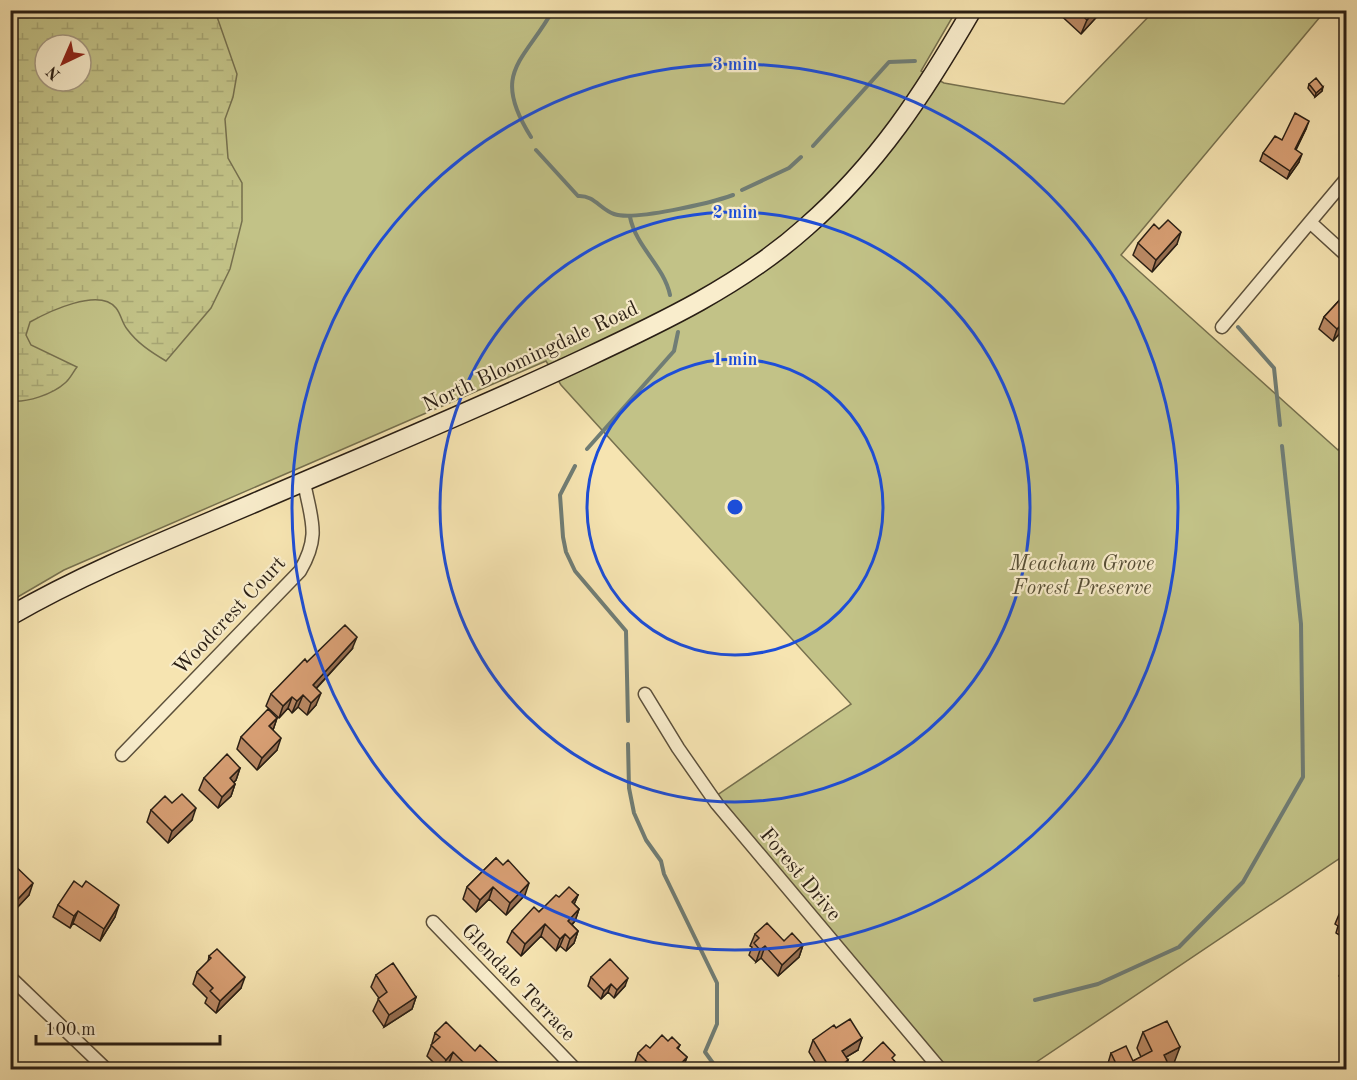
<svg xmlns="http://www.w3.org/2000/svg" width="1357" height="1080" font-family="'Old Standard TT',serif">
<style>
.green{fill:#c2c287;stroke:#76704e;stroke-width:1.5;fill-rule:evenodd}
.wetland{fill:url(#wetland-marsh);stroke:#76704e;stroke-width:1.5;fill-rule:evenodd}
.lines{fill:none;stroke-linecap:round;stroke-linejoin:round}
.stream{stroke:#707d75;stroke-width:4}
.street-casing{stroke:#5c503b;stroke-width:15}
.secondary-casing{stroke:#291e14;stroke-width:21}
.street{stroke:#f9edcc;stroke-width:12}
.secondary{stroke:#f9edcc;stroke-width:18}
.wall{fill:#ba8964;stroke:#291e14;stroke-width:1.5}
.shaded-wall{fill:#976f51;stroke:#291e14;stroke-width:1.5}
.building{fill:#d89f74;stroke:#291e14;stroke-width:1.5}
.ring{fill:none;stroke:#1d4ed8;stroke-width:3}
.labels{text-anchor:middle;stroke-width:4.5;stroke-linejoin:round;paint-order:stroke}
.street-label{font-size:21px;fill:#291e14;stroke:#f9edcc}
.park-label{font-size:21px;font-style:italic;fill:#574f36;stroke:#f9edcc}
.centre{fill:#1d4ed8;stroke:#f9edcc;stroke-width:3}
.ring-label{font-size:18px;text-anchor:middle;font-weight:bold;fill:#1d4ed8;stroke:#f9edcc;stroke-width:4.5;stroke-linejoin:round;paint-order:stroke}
</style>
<defs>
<pattern id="wetland-marsh" width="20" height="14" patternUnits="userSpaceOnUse" patternTransform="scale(1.5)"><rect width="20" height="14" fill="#c2c287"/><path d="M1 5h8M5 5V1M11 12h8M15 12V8" fill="none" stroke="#a7a674"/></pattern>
</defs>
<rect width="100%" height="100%" fill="#f6e4b1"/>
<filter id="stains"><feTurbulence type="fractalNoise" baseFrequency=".00333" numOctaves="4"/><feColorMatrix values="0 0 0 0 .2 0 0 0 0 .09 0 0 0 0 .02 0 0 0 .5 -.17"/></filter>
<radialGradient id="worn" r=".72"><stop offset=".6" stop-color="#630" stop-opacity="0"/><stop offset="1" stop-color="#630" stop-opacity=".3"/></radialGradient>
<path class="green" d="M10,11H956L921,71L944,83L1064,104L1154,11H1325L1121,255L1338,450L1346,442V854L1026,1069H941L713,798L851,704L561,385L546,361L64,570L16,598L10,593ZM45,45H81V81H45Z"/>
<path class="wetland" d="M10,11H215L237,74L233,97L225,119L228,158L242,183V221L230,269L211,308L166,361C151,352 137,343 127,329C122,323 121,314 116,308C99,287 48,312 30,322L26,335L31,345L77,367C73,372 70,379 65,383C53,394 27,403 10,401ZM45,45H81V81H45Z"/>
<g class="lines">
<path class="stream" d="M531,137C490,72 524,62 553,10
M813,146L889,62L915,61
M536,150L578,196C594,195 600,209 614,214C634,221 711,203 733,195
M742,190L789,168L801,157
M630,217C636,247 664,266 670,295
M1238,327L1274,368L1280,425
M587,449L674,351L678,332
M575,466L560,495L563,537L566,552L575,571L626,631L628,721
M628,744L629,788L634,813L646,840L661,861L664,874L717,983V1024L705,1052L718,1070
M1035,1000L1098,984L1179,947L1243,882L1303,777L1301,624L1282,446"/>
<defs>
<path id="street" d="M1311,223L1346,255
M1222,327L1346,179
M645,694L678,748L717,804L941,1070
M122,755L300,571C321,535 311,520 304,482
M433,922L576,1070
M10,977L107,1070"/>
<path id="secondary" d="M10,616C88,571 172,538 254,503C361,457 470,412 575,363C656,325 739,287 806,227C878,164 924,93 972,10"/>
</defs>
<use href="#street" class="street-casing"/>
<use href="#secondary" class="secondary-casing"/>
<use href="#street" class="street"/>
<use href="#secondary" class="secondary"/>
</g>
<path class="wall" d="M1055,10H1103L1081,34Z
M1309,84L1322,91L1315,97L1308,88Z
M1306,129L1296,150L1299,162L1287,179L1260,161L1263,153L1282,140Z
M1159,229L1177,244L1152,272L1133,255L1138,243Z
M1347,292V338L1340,333L1333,341L1319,329L1324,317Z
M352,649L316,689V705L307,715L298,707L292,713L288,708L279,718L266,706L271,694L307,662Z
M277,718L273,730L277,750L257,770L237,749L241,737Z
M240,768L236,780L234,782L235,784L231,796L218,808L199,790L204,778Z
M151,810L192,820L168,843L147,822Z
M496,858L525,895L506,915L489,899L476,912L463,899L467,887Z
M10,861L29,895L14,911L10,908Z
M82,887L115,917L100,941L73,923L70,928L53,917L58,905Z
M578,895L574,904L579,909L575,921L572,925L578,931L574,943L566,951L560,946L556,951L541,936L521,956L507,942L512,931L559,897Z
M1347,902V940L1336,933L1338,926L1335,924L1340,912Z
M755,934L803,945L799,957L778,976L761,958L756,962L749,955L752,947L750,946Z
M1347,950V992L1340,987L1343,979L1339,976L1344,965L1341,963Z
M209,956L241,988L216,1013L205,1003L207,998L193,984L197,972L208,962Z
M376,975L416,997L412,1009L384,1027L373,1011L379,998L371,987Z
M591,977L625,986L614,998L608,992L601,999L588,986Z
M836,1028L858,1050L846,1057L845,1070H820L809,1052L813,1040Z
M1143,1032L1174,1063L1169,1065L1171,1070H1106L1111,1053L1133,1061L1141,1057L1137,1048Z
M435,1033L475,1051L506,1070H456L449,1063L443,1070H441L427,1056L432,1044V1043Z
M668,1041L680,1045L678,1049L687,1057L682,1070H638L634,1065L638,1053Z
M893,1060L902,1070H858L861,1063Z"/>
<path class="shaded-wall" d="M1095,10H1103L1081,34L1087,20Z
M1323,87L1322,91L1315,97L1316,93Z
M1309,121L1306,129L1292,157L1295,149Z
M1302,154L1299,162L1287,179L1290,171Z
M1181,232L1177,244L1152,272L1156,260Z
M1345,321L1340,333L1333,341L1337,329Z
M357,637L352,649L308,697L313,685Z
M321,693L316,705L307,715L311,703Z
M303,695L298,707L292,713L297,701Z
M292,697L288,708L279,718L283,706Z
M277,718L273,730L269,726Z
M281,738L277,750L257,770L262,758Z
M240,768L236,780L226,790L230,778Z
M235,784L231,796L218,808L222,797Z
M196,808L192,820L168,843L172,831Z
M33,883L29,895L14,911L18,899Z
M529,883L525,895L506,915L510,903Z
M493,887L489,899L476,912L480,900Z
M578,895L573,907L572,902Z
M119,905L115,917L100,941L104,929Z
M579,909L575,921L563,933L568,921Z
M78,911L73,923L70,928L74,916Z
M545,924L541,936L521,956L525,944Z
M578,931L574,943L566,951L570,939Z
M565,934L560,946L556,951L560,939Z
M803,945L799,957L778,976L782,965Z
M765,946L761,958L756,962L760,950Z
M245,977L241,988L216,1013L220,1001Z
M628,978L625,986L614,998L617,990Z
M611,984L608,992L601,999L604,991Z
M416,997L412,1009L384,1027L389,1015Z
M862,1038L858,1050L838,1062L842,1051Z
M1180,1047L1174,1063L1161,1070L1164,1055Z
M453,1052L449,1063L442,1070L446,1060Z
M687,1057L682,1070H675Z
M848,1060L845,1070H834Z"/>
<path class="building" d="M1076,10H1095L1087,20Z
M1316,78L1323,87L1316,93L1309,84Z
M1295,113L1309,121L1295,149L1302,154L1290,171L1263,153L1275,136L1282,140Z
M1168,220L1181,232L1156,260L1138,243L1154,224L1159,229Z
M1347,292V322L1345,321L1337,329L1324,317Z
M345,625L357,637L313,685L321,693L311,703L303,695L297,701L292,697L283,706L271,694L305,659L307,662Z
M268,709L277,718L269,726L281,738L262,758L241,737Z
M227,754L240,768L230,778L235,784L222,797L204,778Z
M182,794L196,808L172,831L151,810L165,796L172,803Z
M496,858L503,865L508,860L529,883L510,903L493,887L480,900L467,887Z
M10,861L33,883L18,899L10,892Z
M74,881L82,887L86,881L119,905L104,929L78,911L74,916L58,905Z
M569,887L578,895L572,902L579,909L568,921L578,931L570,939L565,934L560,939L545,924L525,944L512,931L534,907L539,912L556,895L559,897Z
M1346,902H1347V925L1340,921L1344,915L1340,912Z
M767,923L784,941L792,933L803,945L782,965L765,946L760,950L754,943L759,938L755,934Z
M217,949L245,977L220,1001L210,991L213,988L197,972L211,958L209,956Z
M610,959L628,978L617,990L611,984L604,991L591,977Z
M393,963L416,997L389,1015L378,999L387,992L376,975Z
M850,1019L862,1038L842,1051L848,1060L834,1070H831L813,1040L834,1025L836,1028Z
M1167,1021L1180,1047L1164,1055L1171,1070H1119L1111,1053L1126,1046L1133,1061L1152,1051L1143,1032Z
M446,1022L475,1051L480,1045L506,1070H471L453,1052L446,1060L431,1045L440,1037L435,1033Z
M662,1035L668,1041L672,1037L680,1045L677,1048L687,1057L675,1070H662L656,1063L652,1067L638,1053L646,1045L650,1048Z
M883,1042L895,1055L892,1058L902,1070H874L872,1067L869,1070H867L861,1063Z
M706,1065L710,1070H702Z
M17,1066L20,1070H13Z"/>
<g class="ring">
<circle cx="735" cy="507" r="148"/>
<circle cx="735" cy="507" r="295"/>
<circle cx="735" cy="507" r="443"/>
</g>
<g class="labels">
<g class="street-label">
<text transform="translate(530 356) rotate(-25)" y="7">North Bloomingdale Road</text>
<text transform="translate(229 615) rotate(-47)" y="7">Woodcrest Court</text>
<text transform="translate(801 874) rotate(50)" y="7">Forest Drive</text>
<text transform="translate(519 982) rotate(46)" y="7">Glendale Terrace</text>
</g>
<g class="park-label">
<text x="1082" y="570">Meacham Grove<tspan x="1082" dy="24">Forest Preserve</tspan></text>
</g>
</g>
<circle cx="735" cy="507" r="9" class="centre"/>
<g class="ring-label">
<text x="735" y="70">3 min</text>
<text x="735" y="218">2 min</text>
<text x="735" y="365">1 min</text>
</g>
<rect width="1357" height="1080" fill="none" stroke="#f6e4b1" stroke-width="36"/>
<rect x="12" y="12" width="1333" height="1056" fill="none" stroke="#291e14" stroke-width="3"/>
<rect x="18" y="18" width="1321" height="1044" fill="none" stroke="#291e14" stroke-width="1.5"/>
<g transform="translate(63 63) rotate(224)"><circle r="28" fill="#f9edcc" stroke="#a69a82" stroke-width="1.5"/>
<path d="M0-4.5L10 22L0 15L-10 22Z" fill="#8f2418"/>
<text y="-9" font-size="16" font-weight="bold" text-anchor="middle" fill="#291e14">N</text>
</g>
<path d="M36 1035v9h184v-9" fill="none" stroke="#291e14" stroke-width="3"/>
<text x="45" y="1035" font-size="18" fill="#291e14" stroke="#f9edcc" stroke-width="4.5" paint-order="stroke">100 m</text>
<rect width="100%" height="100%" filter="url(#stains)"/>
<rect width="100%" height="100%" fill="url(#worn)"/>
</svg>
